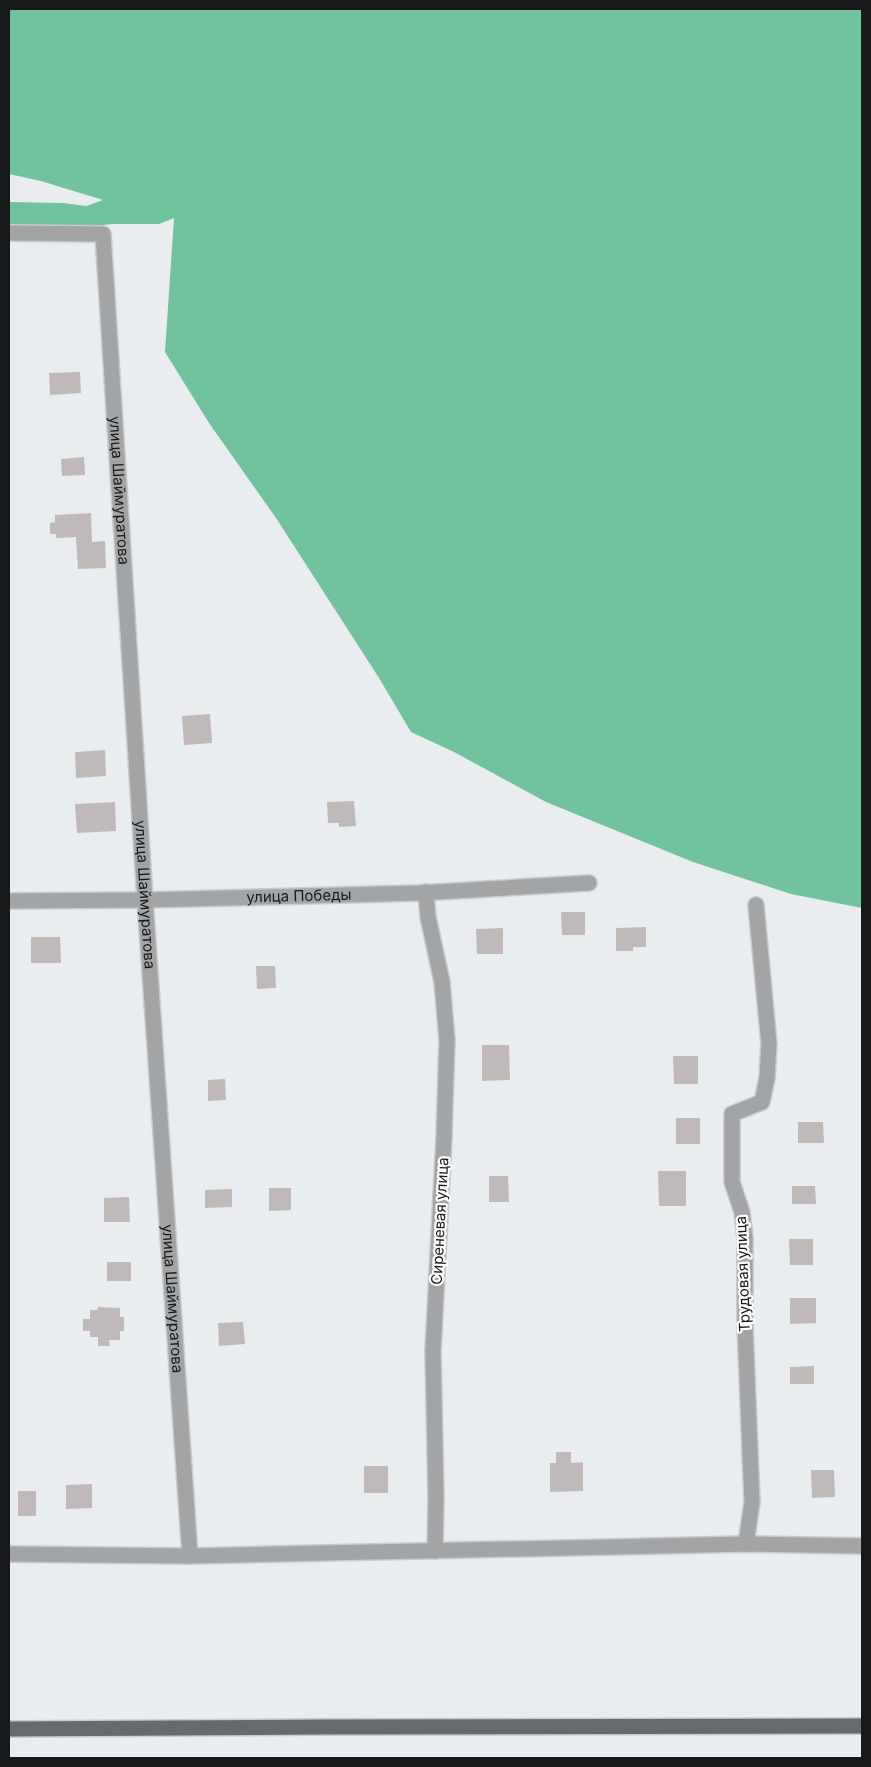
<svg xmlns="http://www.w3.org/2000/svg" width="871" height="1767" font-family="Inter,sans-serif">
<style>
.forest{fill:#71c39e}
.building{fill:#bfbab9}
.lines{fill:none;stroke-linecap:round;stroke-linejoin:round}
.minor-casing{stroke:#c7cbce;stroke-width:18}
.major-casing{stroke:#c7cbce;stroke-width:18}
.minor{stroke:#a3a4a6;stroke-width:15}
.major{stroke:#67696c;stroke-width:15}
.labels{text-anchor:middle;stroke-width:4.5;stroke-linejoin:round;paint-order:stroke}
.street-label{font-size:15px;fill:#161819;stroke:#fff}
</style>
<rect width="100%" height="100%" fill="#e9edf0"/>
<path class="forest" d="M9,9H862V908L791,894L693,862L546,802L454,752L411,732L379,678L276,518L209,423L165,352L174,218L159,224H113L73,228L9,225V202L63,203L86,206L103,200L41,181L9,174Z"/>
<path class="building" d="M80,372L81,393L50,395L49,373Z
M84,457L85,475L62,476L61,459Z
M91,513L92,542L105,541L106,568L78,569L76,537L56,538V534H50V523L55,522V515Z
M210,714L212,743L184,745L182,716Z
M105,750L106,776L76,778L75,752Z
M354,801L356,826L339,827V823H328L327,802Z
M115,802L116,831L77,833L75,804Z
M561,912H585V935H562Z
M646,927V947H633V951H616V928Z
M503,928V954H477L476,929Z
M31,937H60L61,963H31Z
M256,966H275L276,988L257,989Z
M482,1045H509L510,1080L482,1081Z
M673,1056H698V1084H674Z
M225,1079L226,1100L208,1101V1080Z
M676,1118H700V1144H676Z
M798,1122H823L824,1143H798Z
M658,1171H686V1206H659Z
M489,1176H508L509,1202H489Z
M792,1186H815L816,1204H792Z
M269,1188H291V1210L269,1211Z
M232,1189V1207L205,1208V1190Z
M129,1197L130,1222H104V1198Z
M789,1239H813V1265H790Z
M107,1262H131V1281H107Z
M790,1298H816V1323L790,1324Z
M98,1307L120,1308V1317H124V1331H120V1340H109L110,1346H98V1337H90V1331H83V1319H90V1310H97Z
M243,1322L245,1344L219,1346L218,1323Z
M814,1366V1384H790V1367Z
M556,1452H571V1463L583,1462V1491L550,1492V1463H556Z
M364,1466H388V1493H364Z
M811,1470H834L835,1497L812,1498Z
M92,1484V1508L66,1509V1485Z
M18,1491H36V1516H18Z"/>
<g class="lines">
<defs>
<g id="minor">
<path id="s1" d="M9,233L103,234L145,900L190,1556"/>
<path d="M426,892L428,917L442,982L447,1040L444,1137L433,1351L436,1498L435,1551"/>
<path id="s2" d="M9,901L145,900L419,893L589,883"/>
<path d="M746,1544L752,1502L745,1325V1238L742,1212L732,1182V1114L762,1102L767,1078L769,1044L756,905"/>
<path d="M9,1554L190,1556L746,1544L862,1546"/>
</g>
<path id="major" d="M9,1729L327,1727L862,1726"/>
</defs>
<use href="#minor" class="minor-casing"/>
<use href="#major" class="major-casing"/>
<use href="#minor" class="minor"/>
<use href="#major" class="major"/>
</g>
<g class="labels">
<g class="street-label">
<text dy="5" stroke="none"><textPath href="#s1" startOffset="351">улица Шаймуратова</textPath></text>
<text dy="5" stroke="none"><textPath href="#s1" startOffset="756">улица Шаймуратова</textPath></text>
<text dy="5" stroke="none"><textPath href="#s2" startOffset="290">улица Победы</textPath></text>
<text transform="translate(440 1221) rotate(-87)" y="5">Сиреневая улица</text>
<text transform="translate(743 1274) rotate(-92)" y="5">Трудовая улица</text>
<text dy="5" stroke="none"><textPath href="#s1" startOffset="1161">улица Шаймуратова</textPath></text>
</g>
</g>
<rect width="871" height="1767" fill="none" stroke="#161819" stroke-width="20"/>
</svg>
